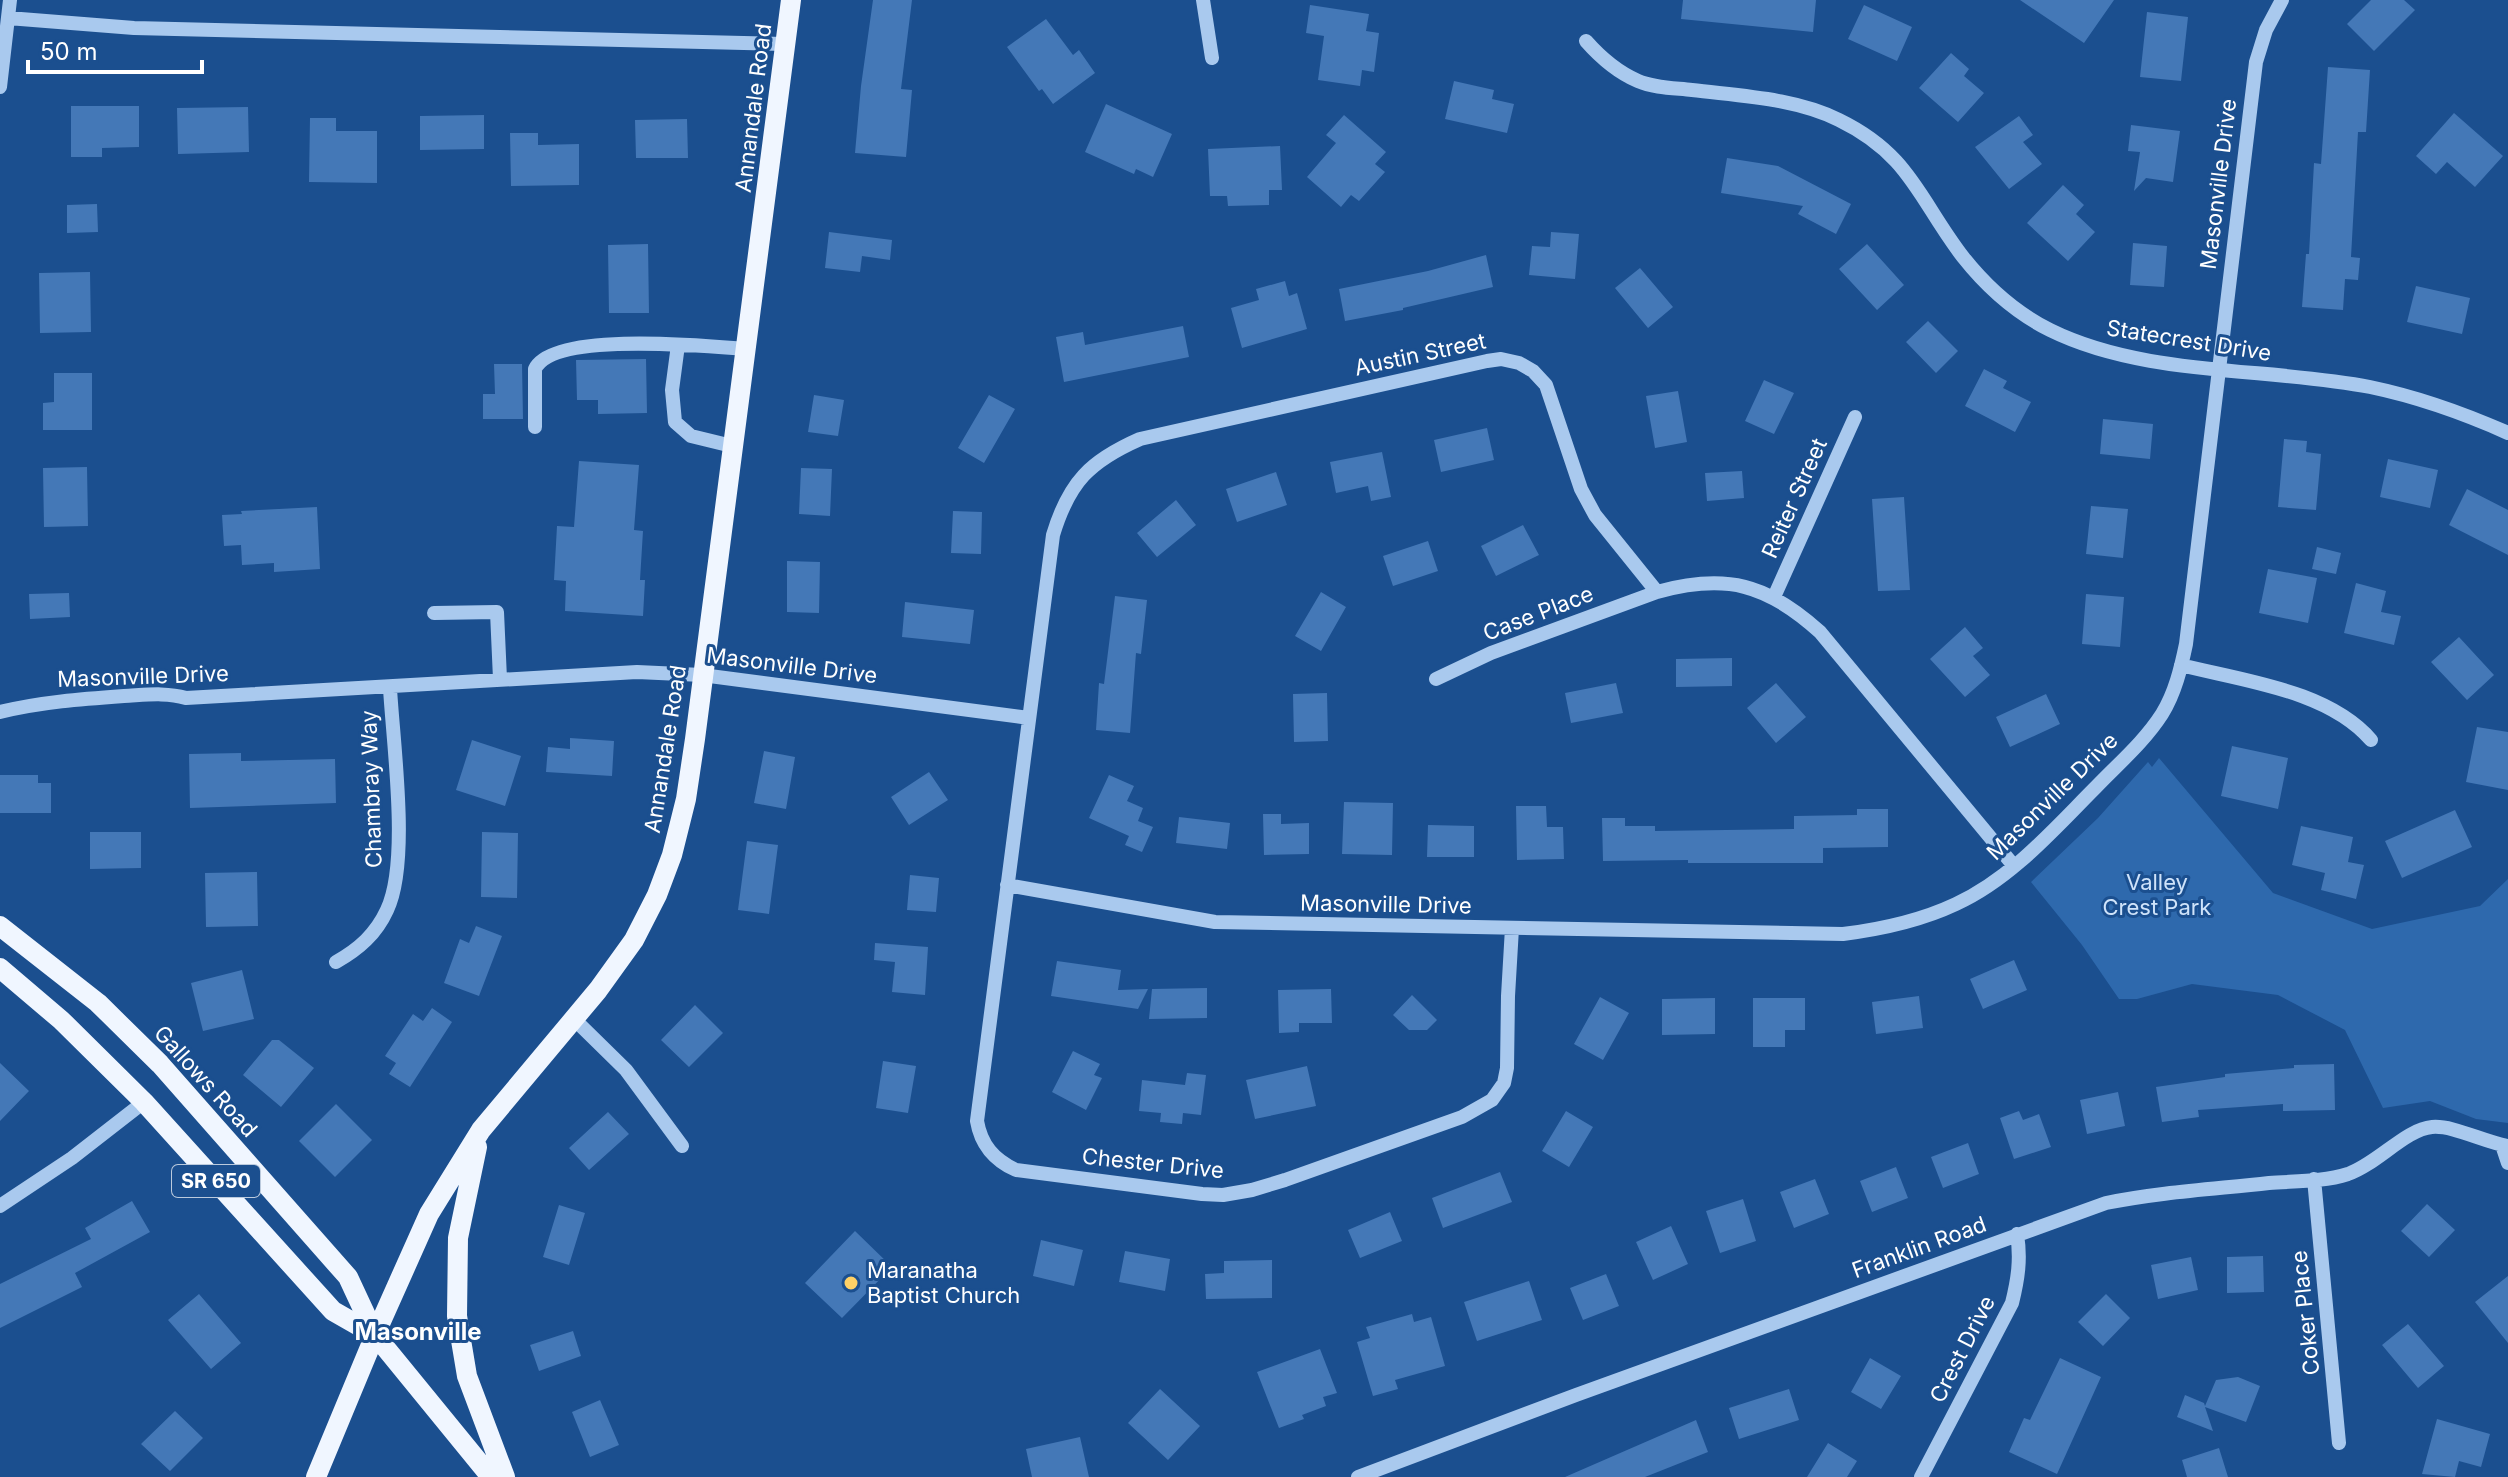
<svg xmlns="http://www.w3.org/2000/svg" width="2508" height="1477" font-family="Inter,sans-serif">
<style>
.green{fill:#2e69ad}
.building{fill:#4478b7}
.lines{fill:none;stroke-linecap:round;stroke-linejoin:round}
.minor{stroke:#a9c9ee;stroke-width:14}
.major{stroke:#f0f6ff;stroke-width:20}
.poi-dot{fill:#ffd166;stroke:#1b4f8f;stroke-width:3}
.labels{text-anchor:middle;stroke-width:6;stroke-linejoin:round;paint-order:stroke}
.shield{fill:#1b4f8f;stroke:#bbcadd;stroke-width:2}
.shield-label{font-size:20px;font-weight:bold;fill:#fff}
.street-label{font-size:22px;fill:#fff;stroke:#1b4f8f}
.park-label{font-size:22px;fill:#cfe3fa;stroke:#1b4f8f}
.poi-label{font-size:22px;fill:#fff;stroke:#1b4f8f;text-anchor:start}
.neighbourhood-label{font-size:24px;font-weight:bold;fill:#fff;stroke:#1b4f8f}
</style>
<rect width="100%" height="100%" fill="#1b4f8f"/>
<path class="green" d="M2159,758L2273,893L2372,929L2480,906L2508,879V1123L2476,1119L2430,1101L2383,1108L2345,1030L2278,995L2192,984L2137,999H2119L2082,945L2031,882L2098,818L2148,762L2152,767Z"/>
<path class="building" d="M873,0H912L901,89L912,90L906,157L855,153L861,86Z
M1683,0H1816L1813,32L1681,19Z
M2020,0H2114L2084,43Z
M2371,0H2404L2415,10L2374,51L2347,24Z
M1310,5L1369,14L1366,31L1379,33L1374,72L1362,70L1360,86L1318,80L1324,36L1306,33Z
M1864,5L1912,27L1897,61L1848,39Z
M2147,12L2188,17L2181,81L2140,77Z
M1046,19L1073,55L1079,50L1095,73L1053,104L1042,89L1039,91L1007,47Z
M1951,53L1969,69L1964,76L1984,93L1958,122L1919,88Z
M2328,67L2370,70L2366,132H2358L2351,257L2360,258L2358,280L2345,279L2343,310L2302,307L2306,254H2309L2314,163L2321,164Z
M1454,81L1494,90L1492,99L1514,104L1507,133L1445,119Z
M1106,104L1172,134L1153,177L1136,169L1134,174L1085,152Z
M71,106H139V147L102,148V157H71Z
M248,107L249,152L178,154L177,108Z
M2454,113L2503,156L2475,187L2447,162L2436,174L2416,156Z
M484,115V149L420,150V116Z
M1344,115L1386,152L1375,164L1385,172L1359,201L1351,195L1341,207L1307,177L1336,143L1326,135Z
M2019,116L2033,135L2023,142L2042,164L2009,189L1975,147Z
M310,118H336V131H377V183L309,182Z
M687,119L688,158H636L635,120Z
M2131,125L2180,131L2173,182L2146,178L2134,191L2140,152L2128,151Z
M510,133H538V145L579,144V185L511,186Z
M1280,146L1282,190H1269V205L1228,206L1227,196H1210L1208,149Z
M1727,158L1778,166L1851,204L1836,234L1798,214L1803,206L1721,193Z
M2063,185L2084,205L2076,214L2095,232L2068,261L2027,223Z
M97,204L98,232L67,233V205Z
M829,232L892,240L890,260L862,256L860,272L825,268Z
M1551,232L1579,234L1575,279L1529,275L1532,246L1550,247Z
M2133,243L2167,246L2164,287L2130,285Z
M648,244L649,313H609L608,245Z
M1867,244L1904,285L1877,310L1839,269Z
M1486,255L1493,287L1403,308V310L1345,321L1339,289L1428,271Z
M1640,268L1673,307L1648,328L1615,288Z
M90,272L91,332L40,333L39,273Z
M1285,281L1289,296L1297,293L1307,329L1242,348L1231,308L1259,300L1256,289Z
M2416,286L2470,298L2462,334L2407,322Z
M1928,321L1958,351L1936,373L1906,342Z
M1183,326L1189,357L1064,382L1056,337L1083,332L1085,345Z
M646,359L647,413L598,414V400H577L576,360Z
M494,364H522L523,419H483V394H495Z
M1984,369L2007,381L2003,388L2031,402L2015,432L1965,406Z
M54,373H92V430H43V403L54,402Z
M1764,380L1794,393L1774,434L1745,421Z
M1678,391L1687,442L1655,448L1646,396Z
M814,395L844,400L838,436L808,432Z
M989,395L1015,409L984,463L958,448Z
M2103,419L2153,424L2150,459L2100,454Z
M1487,428L1494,460L1441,472L1434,440Z
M2284,439L2307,441L2306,452L2321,454L2316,510L2278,507Z
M1382,452L1391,497L1371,501L1368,486L1336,493L1330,462Z
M2388,459L2438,470L2430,508L2380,497Z
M579,461L639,465L634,530L643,531L640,580H645L643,616L565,611L566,581L554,580L557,526L574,527Z
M87,467L88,526L44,527L43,468Z
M801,468L832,469L830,516L799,514Z
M1742,471L1744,498L1707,501L1705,473Z
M1276,472L1287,505L1237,522L1226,489Z
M2467,489L2508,510V555L2449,525Z
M1904,497L1910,590L1878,591L1872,499Z
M1176,500L1196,525L1157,557L1137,533Z
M2091,506L2128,509L2123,558L2086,554Z
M317,507L320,569L274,572V563L242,565L241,545L224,546L222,515L242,514L241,511Z
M953,511L982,512L981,554L951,553Z
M1523,525L1539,555L1496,576L1481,546Z
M1428,541L1438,571L1393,586L1383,556Z
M2317,547L2341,553L2336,574L2312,569Z
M787,561L820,562L819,613L787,612Z
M2268,569L2317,578L2308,623L2259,613Z
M2356,583L2386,591L2381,612L2401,616L2394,645L2344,633Z
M1321,592L1346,607L1321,651L1295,636Z
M69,593L70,617L30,619L29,594Z
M2086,594L2124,597L2120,647L2082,644Z
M1115,596L1147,600L1141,654L1136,653L1130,733L1096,730L1099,683L1104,684Z
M905,602L974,610L970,644L902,637Z
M1965,627L1983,648L1973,656L1990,675L1965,697L1930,659Z
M2459,637L2494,675L2467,700L2431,662Z
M1732,658V686L1676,687V659Z
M1616,683L1623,713L1571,723L1565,693Z
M1776,683L1806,717L1776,743L1747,708Z
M1327,693L1328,741L1294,742L1293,694Z
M2046,694L2060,724L2010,747L1996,717Z
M2477,727L2508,732V790L2466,782Z
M570,738L614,741L612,776L546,772L548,747L570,749Z
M472,740L521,756L505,806L456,790Z
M2232,746L2288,758L2278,809L2221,796Z
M764,751L795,757L786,809L754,803Z
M241,753V761L335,759L336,803L190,808L189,754Z
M929,772L948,800L909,825L891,797Z
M0,775H38V783H51V813H0Z
M1109,775L1134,786L1127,801L1143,808L1138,821L1153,827L1142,852L1125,845L1129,836L1089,818Z
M1344,802L1393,803L1392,855L1342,854Z
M1516,806H1546L1547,827H1563L1564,859L1517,860Z
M1857,809H1888V847L1823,848V863H1688V860L1603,861L1602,818H1625V826H1655V831L1794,829V816L1857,815Z
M2455,810L2472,847L2402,878L2385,841Z
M1263,814H1281V824L1309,823V854L1264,855Z
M1179,817L1230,823L1227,849L1176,843Z
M1428,825L1474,826V857H1427Z
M2301,826L2353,837L2348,862L2364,865L2356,899L2321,890L2325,873L2292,865Z
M90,832H141V868L90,869Z
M482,832L518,833L517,898L481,897Z
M747,841L778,845L769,914L738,910Z
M257,872L258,926L206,927L205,873Z
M910,875L939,878L936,912L907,910Z
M476,926L502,936L479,996L444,983L460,939L469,943Z
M875,943L928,947L925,995L892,992L895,962L874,960Z
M2014,960L2027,990L1983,1009L1970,979Z
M1057,961L1121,970L1118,990L1148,989L1138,1009L1051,996Z
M242,970L254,1019L203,1031L191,983Z
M1207,988V1018L1149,1019L1152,989Z
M1331,989L1332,1023H1299V1032L1279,1033L1278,990Z
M1412,995L1437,1020L1427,1030H1409L1393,1015Z
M1919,996L1923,1028L1876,1034L1872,1002Z
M1600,997L1629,1013L1603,1060L1574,1044Z
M1715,998V1034L1662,1035V999Z
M1753,998H1805V1030H1785V1047H1753Z
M695,1005L723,1033L689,1067L661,1040Z
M432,1008L452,1022L410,1087L389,1074L396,1063L385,1056L413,1014L423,1021Z
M272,1040H279L314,1068L281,1107L243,1075Z
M1073,1051L1100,1064L1094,1075L1102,1078L1086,1110L1052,1092Z
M883,1061L916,1066L908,1113L876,1108Z
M0,1063L29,1091L0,1121Z
M2334,1064L2335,1110L2283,1111V1104L2198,1110L2199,1117L2162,1122L2156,1087L2225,1077V1074L2294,1068V1065Z
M1307,1066L1316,1106L1255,1119L1246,1080Z
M1187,1073L1206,1075L1201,1115L1183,1113L1182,1124L1160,1122L1161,1113L1139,1111L1142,1080L1185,1085Z
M2118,1092L2125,1126L2087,1134L2080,1100Z
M336,1104L372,1140L335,1177L299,1141Z
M1566,1111L1593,1127L1569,1167L1542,1151Z
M2019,1111L2023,1120L2039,1114L2051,1147L2014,1159L2000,1118Z
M608,1112L629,1134L589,1170L569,1148Z
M1968,1143L1979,1174L1943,1188L1931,1157Z
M1896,1167L1908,1198L1872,1212L1860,1181Z
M1500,1172L1512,1202L1443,1228L1432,1198Z
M1815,1179L1829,1214L1794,1228L1780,1192Z
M1743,1199L1756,1241L1720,1253L1706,1211Z
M132,1201L150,1232L75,1273L82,1287L0,1328V1284L91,1239L85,1228Z
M2427,1204L2455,1230L2429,1257L2401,1231Z
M559,1205L585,1213L569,1265L543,1257Z
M1390,1212L1402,1241L1360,1258L1348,1230Z
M1671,1226L1688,1264L1653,1280L1636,1242Z
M855,1231L892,1267L842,1318L805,1283Z
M1041,1240L1083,1250L1074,1286L1033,1276Z
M1125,1251L1170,1259L1165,1291L1119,1282Z
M2263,1256L2264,1292L2227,1293V1257Z
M2191,1257L2198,1290L2158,1299L2151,1265Z
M1272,1260V1298L1206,1299L1205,1274L1224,1273V1261Z
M1606,1274L1619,1306L1583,1320L1570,1288Z
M2508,1276V1343L2475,1302Z
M1529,1281L1542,1320L1477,1341L1464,1302Z
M199,1294L241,1343L211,1369L168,1320Z
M2106,1294L2130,1318L2103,1346L2078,1322Z
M1412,1314L1414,1322L1431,1317L1445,1366L1395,1380L1398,1389L1373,1396L1357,1342L1370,1338L1366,1327Z
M2408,1324L2444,1366L2418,1388L2382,1345Z
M573,1331L581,1356L539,1371L530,1345Z
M1320,1349L1337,1393L1323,1397L1326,1406L1302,1415L1304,1419L1279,1428L1257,1372Z
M1870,1358L1901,1376L1881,1409L1851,1392Z
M2060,1358L2101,1377L2057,1474L2009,1452L2024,1418L2030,1420Z
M2238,1377L2260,1386L2246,1422L2205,1407L2213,1431L2177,1417L2185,1395L2204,1403L2205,1406L2216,1380Z
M1160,1389L1200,1426L1168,1460L1128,1423Z
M1789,1389L1799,1420L1739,1439L1729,1408Z
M600,1400L619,1445L590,1457L572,1412Z
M175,1411L203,1438L170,1471L141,1444Z
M2437,1419L2490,1434L2481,1467L2459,1461L2455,1477L2422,1474Z
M1696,1420L1708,1452L1645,1477H1565Z
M1080,1437L1089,1477H1032L1026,1449Z
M1828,1443L1857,1461L1847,1477H1807Z
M2219,1448L2228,1477H2187L2182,1460Z"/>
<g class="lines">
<path class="minor" d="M1203,0L1212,58
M8,18L134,28L785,44
M1586,41C1601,58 1617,72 1638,81C1654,88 1674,88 1692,90C1740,96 1795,98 1839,120C1911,155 1919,200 1963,257C1986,286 2016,313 2050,330C2145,377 2268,367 2370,387C2418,397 2463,413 2508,433
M0,87L10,0
M678,345L672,390L675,422L691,436L732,446
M535,427V369C553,331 706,346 745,349
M1774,597L1855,417
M434,613L497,612L500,679
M2181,665C2243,681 2328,690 2371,740
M1436,679L1491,653L1657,592
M0,712C41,702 82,699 124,696C145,695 166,692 186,698L637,672L702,675L1029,718
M1007,885L1215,922L1843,934C1883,929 1920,921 1956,904C2011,879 2054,829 2096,787C2119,763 2144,742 2162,714C2175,693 2181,668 2186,644L2256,62L2266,30L2282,0
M1512,928L1508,996L1507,1068L1504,1083L1492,1100L1462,1117L1285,1180L1252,1190L1223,1195L1202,1194L1016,1170C994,1160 981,1145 977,1121L1053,535C1069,482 1090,461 1140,439L1487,361L1501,359L1519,363L1533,371L1546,385L1581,489L1595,515L1657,592C1726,573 1767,584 1820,632L2014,866
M336,962C359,949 376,934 387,910C410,862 393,744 390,688
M574,1019L626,1070L682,1146
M2502,1145L2508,1163
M2314,1179L2339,1443
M0,1206L72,1158L144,1102
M1358,1477L1576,1395L2106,1203C2160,1192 2215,1189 2269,1183C2295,1181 2323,1182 2348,1174C2377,1164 2406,1129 2432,1127C2453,1125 2484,1142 2508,1146
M1921,1477L2012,1303C2018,1279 2021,1259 2017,1234"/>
<path class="major" d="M0,926L98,1003L160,1064L348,1277L375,1335L491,1477
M0,968L61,1020L144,1102L333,1311L375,1335
M477,1147L458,1238L457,1316L467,1376L505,1477
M316,1477L375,1335L429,1214L481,1130L598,990L634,940L657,895L672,855L686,799L695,739L791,0"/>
</g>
<circle class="poi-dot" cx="851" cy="1283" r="8"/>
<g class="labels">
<rect class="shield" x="172" y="1165" width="88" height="32" rx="6"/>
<g class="shield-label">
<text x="216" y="1188">SR 650</text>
</g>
<g class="street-label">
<text transform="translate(753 108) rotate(-83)" y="8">Annandale Road</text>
<text transform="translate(2218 184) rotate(-83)" y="8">Masonville Drive</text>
<text transform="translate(2189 340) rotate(9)" y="8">Statecrest Drive</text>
<text transform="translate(1420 354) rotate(-12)" y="8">Austin Street</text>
<text transform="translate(1794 498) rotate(-66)" y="8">Reiter Street</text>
<text transform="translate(1538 613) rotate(-21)" y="8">Case Place</text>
<text transform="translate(792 665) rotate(7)" y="8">Masonville Drive</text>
<text transform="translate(143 676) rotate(-2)" y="8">Masonville Drive</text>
<text transform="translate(665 749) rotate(-81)" y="8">Annandale Road</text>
<text transform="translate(371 789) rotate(-92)" y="8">Chambray Way</text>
<text transform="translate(2052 796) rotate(-44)" y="8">Masonville Drive</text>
<text transform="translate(1386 904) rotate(1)" y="8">Masonville Drive</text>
<text transform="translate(206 1081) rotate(48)" y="8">Gallows Road</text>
<text transform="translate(1153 1163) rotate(6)" y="8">Chester Drive</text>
<text transform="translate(1919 1247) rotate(-20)" y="8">Franklin Road</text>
<text transform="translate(2305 1313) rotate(-96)" y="8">Coker Place</text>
<text transform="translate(1962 1349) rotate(-63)" y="8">Crest Drive</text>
</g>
<g class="park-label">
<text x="2157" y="890">Valley<tspan x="2157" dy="25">Crest Park</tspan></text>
</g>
<g class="poi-label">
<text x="867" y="1278">Maranatha<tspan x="867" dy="25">Baptist Church</tspan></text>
</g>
<g class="neighbourhood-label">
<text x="418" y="1340">Masonville</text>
</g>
</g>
<path d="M28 60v12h174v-12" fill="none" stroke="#ffffff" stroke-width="4"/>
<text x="40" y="60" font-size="24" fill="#ffffff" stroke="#1b4f8f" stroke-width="6" paint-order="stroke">50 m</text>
</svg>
